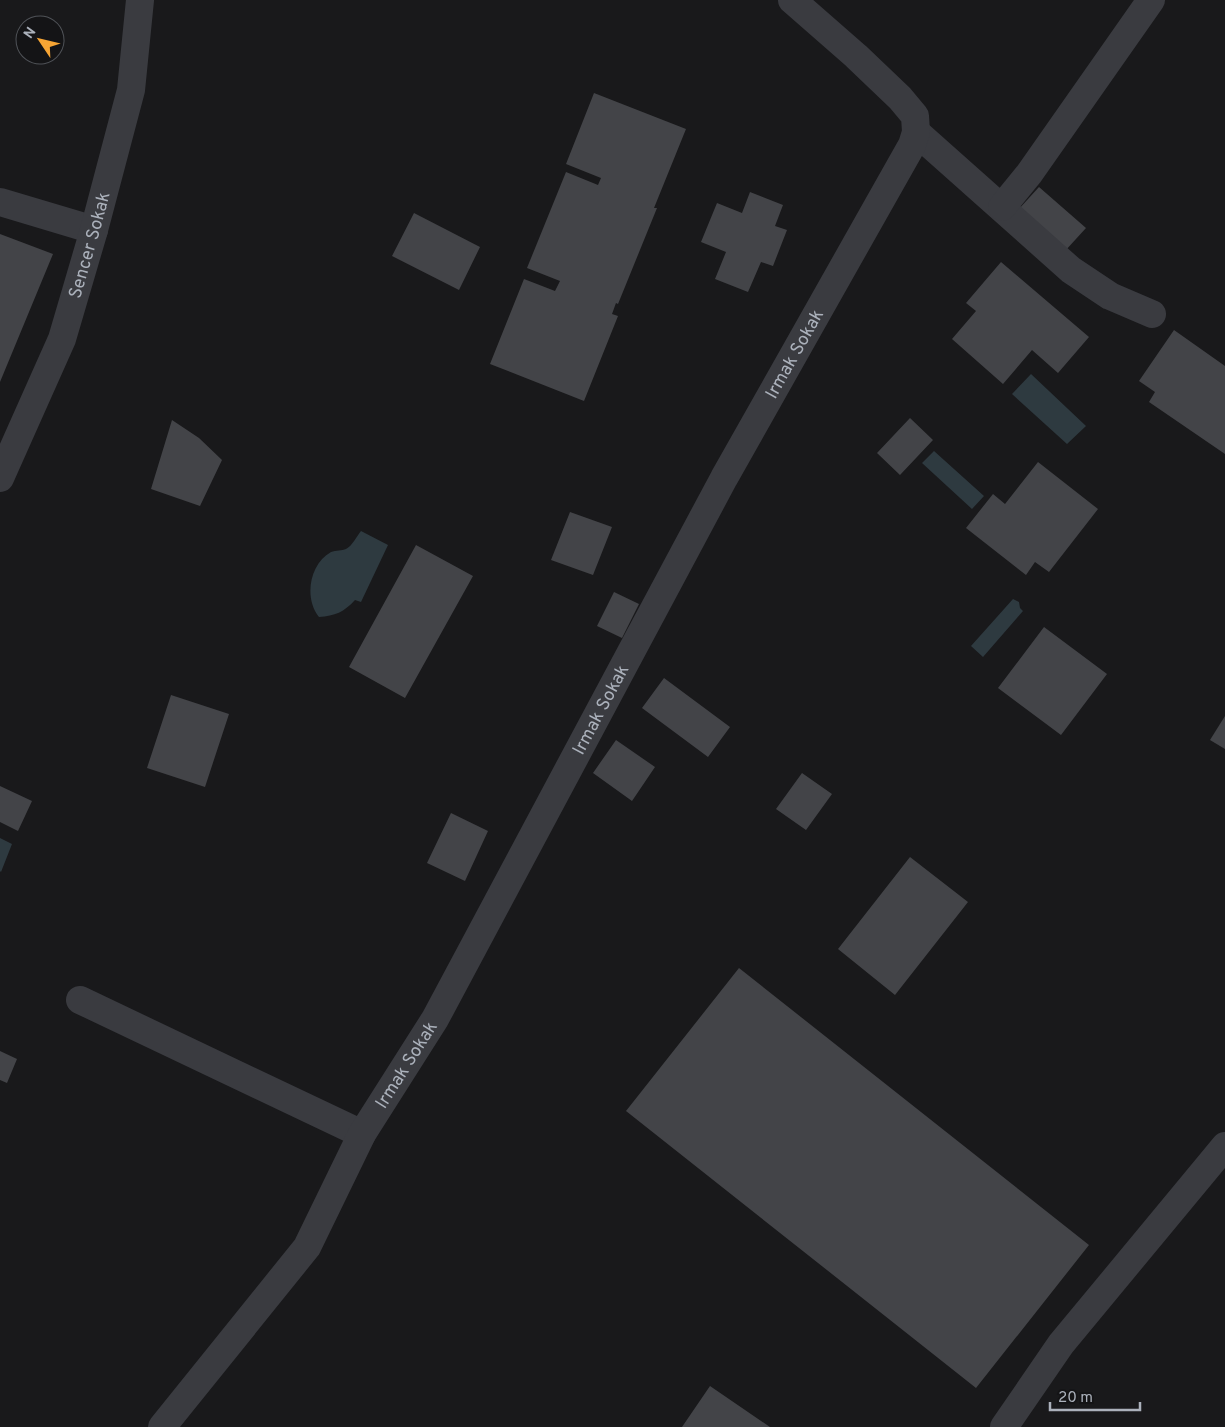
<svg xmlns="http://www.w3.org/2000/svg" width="1225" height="1427" font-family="Overpass,sans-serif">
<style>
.water{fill:#2e3a40}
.building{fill:#434448}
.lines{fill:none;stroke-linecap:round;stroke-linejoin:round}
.minor{stroke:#3a3b40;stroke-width:28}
.labels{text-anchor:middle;stroke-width:4;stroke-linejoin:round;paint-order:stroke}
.street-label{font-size:18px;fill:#abb1bb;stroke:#141416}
</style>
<rect width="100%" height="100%" fill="#19191b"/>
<path class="water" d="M1031,374L1086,426L1067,444L1012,394Z
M934,451L984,496L972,509L922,463Z
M361,531L388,545L361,602L355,600C344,612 335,616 319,617C304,599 309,564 331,552C336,550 342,551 346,549C352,546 357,536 361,531Z
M1013,599L1019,602L1020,608L1023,611L983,657L971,646Z
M0,838L12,844L1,872L0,871Z"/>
<path class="building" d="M594,93L686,129L654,208H657L618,304L616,303L612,314L618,316L584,401L490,364L524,279L555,291L560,281L527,268L566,172L598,185L601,178L566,164Z
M1039,187L1086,228L1065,251L1018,210Z
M750,192L783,205L775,226L787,230L773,266L761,262L748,292L715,279L726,252L701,242L717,203L742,213Z
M414,213L480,247L459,290L392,256Z
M0,234L53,254L0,382Z
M1001,262L1089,337L1058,373L1032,350L1003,384L952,339L976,311L966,303Z
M1174,330L1225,366V454L1149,402L1155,392L1139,381Z
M910,418L933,440L900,475L877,453Z
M172,420L199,438L222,460L200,506L151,489Z
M1038,462L1098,509L1049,572L1035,562L1026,575L966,528L993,494L1005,504Z
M570,512L612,527L593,575L551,560Z
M416,545L473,576L405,698L349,667Z
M614,592L639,604L622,638L597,626Z
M1044,627L1107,674L1061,735L998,688Z
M664,678L730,727L708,757L642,708Z
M171,695L229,714L205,787L147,768Z
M1225,716V749L1210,740Z
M616,740L655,767L632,801L593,773Z
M802,773L832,794L806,830L776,809Z
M0,786L32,801L18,831L0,822Z
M451,813L488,831L465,881L427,863Z
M910,857L968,902L895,995L838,949Z
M739,968L1089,1245L976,1388L626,1111Z
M0,1051L17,1059L7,1083L0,1080Z
M710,1386L770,1427H682Z"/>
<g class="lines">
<g class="minor">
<path d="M916,132L1071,270L1110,296L1152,314"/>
<path d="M0,202L94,230"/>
<path d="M1002,207L1029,174L1151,0"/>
<path id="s1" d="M0,478L62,339L94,230L131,90L140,0"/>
<path d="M80,1000L362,1134"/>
<path id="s2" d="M162,1427L307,1247L362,1134L435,1019L724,478L912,145L916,132L915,116L900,98L856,56L792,0"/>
<path d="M1004,1427L1061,1344L1225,1146"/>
</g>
</g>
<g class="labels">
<g class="street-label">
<text dy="6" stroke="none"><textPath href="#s1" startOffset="250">Sencer Sokak</textPath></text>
<text dy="6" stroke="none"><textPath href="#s2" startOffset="1249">Irmak Sokak</textPath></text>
<text dy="6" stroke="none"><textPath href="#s2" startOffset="844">Irmak Sokak</textPath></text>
<text dy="6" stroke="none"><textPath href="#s2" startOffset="439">Irmak Sokak</textPath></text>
</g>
</g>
<g transform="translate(40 40) rotate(305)"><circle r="24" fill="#141416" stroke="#505358"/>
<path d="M0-4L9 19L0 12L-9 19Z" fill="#f7a534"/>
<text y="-8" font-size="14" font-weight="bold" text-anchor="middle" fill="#abb1bb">N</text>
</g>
<path d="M1050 1402v8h90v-8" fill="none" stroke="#abb1bb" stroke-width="2.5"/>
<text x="1058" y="1402" font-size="15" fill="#abb1bb" stroke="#141416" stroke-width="4" paint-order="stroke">20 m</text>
</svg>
